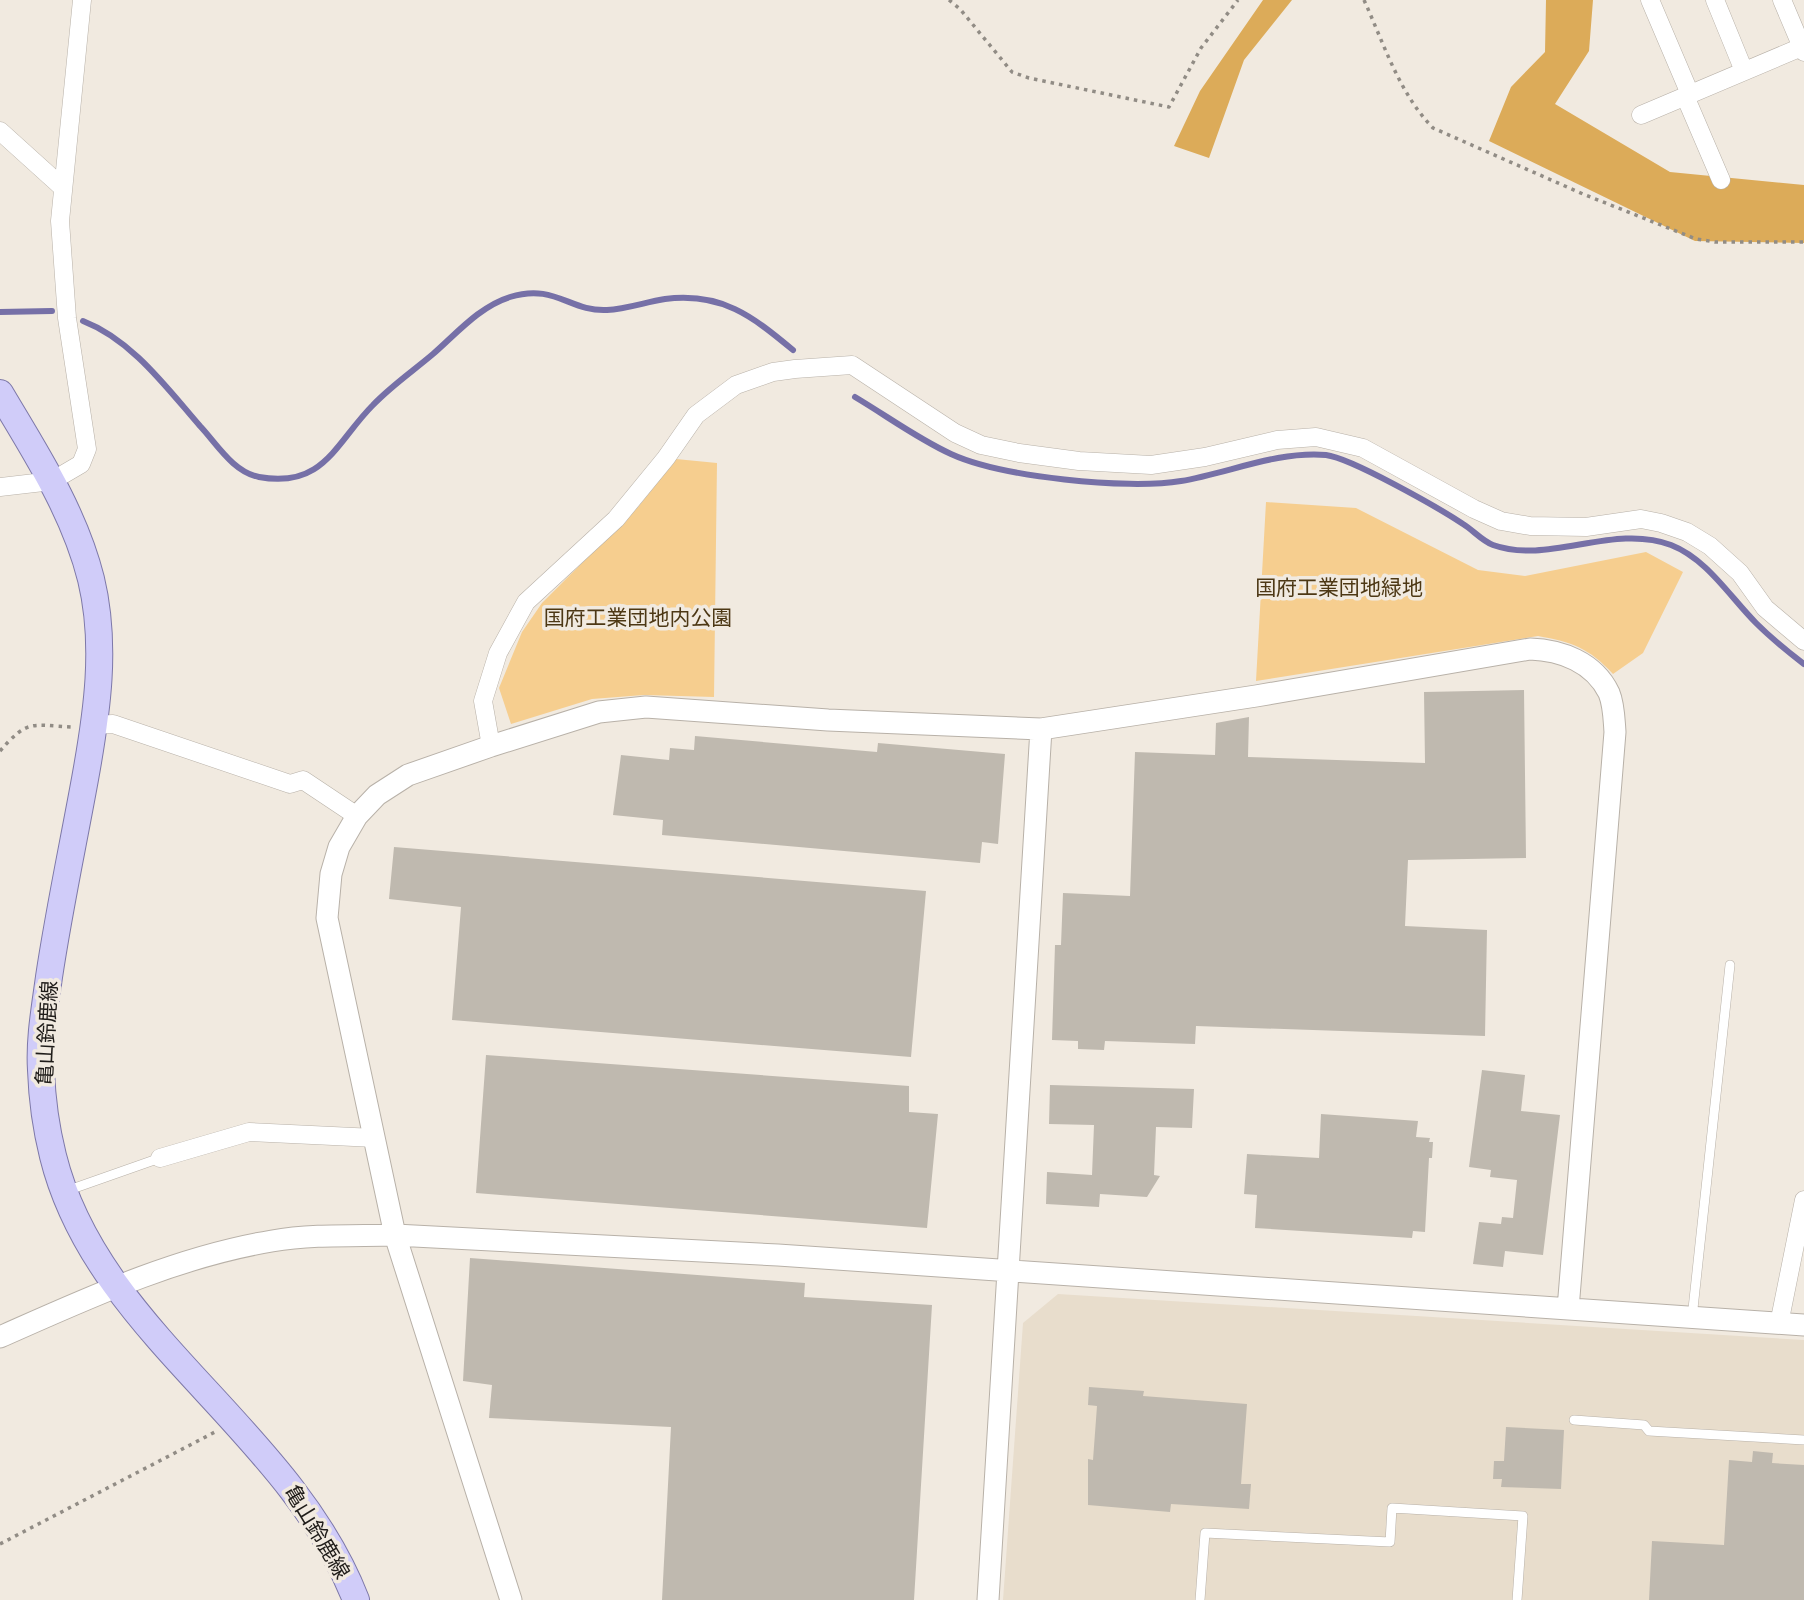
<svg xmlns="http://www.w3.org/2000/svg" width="1804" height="1600" font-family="'Fira Sans Condensed','Noto Sans JP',sans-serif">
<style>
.built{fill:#e8ddcc}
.green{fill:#f6ce8f}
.forest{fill:#dcab59}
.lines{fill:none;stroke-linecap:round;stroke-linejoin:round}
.stream{stroke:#7670a7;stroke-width:6}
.building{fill:#bfb9af}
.service-casing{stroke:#b8b1a8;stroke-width:10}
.minor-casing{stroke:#b8b1a8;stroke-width:19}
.tertiary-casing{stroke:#b8b1a8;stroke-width:23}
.primary-casing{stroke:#7d78a8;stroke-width:28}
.path{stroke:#918c85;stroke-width:3.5;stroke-dasharray:3.5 5;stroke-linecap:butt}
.service{stroke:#fff;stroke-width:9}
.minor{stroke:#fff;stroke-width:18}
.tertiary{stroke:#fff;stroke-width:21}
.primary{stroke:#d0ccf9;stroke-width:26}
.labels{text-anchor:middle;stroke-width:7;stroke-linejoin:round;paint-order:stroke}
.park-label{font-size:21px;fill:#4d3815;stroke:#f1eae0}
.street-label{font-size:21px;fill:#1f1c19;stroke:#f1eae0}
</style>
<rect width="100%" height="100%" fill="#f1eae0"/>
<path class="built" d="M1058,1294L1804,1340V1600H1003L1023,1323Z"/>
<path class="green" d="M676,459L717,463L714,697L644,695L592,699L511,724L499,688L522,632L542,603L638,507Z
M1266,502L1356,508L1478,570L1525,576L1646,552L1683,572L1643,653L1613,674C1589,648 1572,642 1538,636L1256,681Z"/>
<path class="forest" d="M1263,0H1292L1244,60L1209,158L1174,146L1200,91Z
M1546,0H1593L1589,51L1555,104L1670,172L1804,185V243L1695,241L1489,141L1511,87L1545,52Z"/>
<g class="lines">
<path class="stream" d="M0,312L52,311
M83,321C132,340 166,387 200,426C217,444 233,472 259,477C324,489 336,442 373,405C391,386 413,371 433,354C456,334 480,306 510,297C555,283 570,312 607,310C626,309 646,302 665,299C722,292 752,316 793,350
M855,397C887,416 918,439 951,454C1001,477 1127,490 1181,481C1229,473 1276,451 1326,455C1351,458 1439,508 1463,524C1473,530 1482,541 1493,545C1549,565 1613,523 1671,545C1707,559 1730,597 1756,623C1771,638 1787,651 1804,664"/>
</g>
<path class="building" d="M1524,690L1526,858L1408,860L1405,926L1487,930L1485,1036L1196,1026L1195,1044L1105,1041L1104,1050L1078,1049V1041L1052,1040L1055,945H1061L1063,893L1130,896L1135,752L1215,755L1216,723L1249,717L1248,757L1425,763L1424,692Z
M695,736L877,752L878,743L1005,754L998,844L982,842L980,863L662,835L663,820L613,815L621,755L669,760L670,748L694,750Z
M394,847L926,891L911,1057L452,1020L461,907L389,899Z
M486,1055L909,1086V1112L938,1114L927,1228L476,1193Z
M1482,1070L1525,1075L1521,1111L1560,1115L1543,1255L1505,1251L1503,1267L1473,1264L1479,1222L1501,1224L1502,1217L1513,1218L1517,1180L1490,1177L1491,1170L1469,1167Z
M1050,1085L1194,1089L1192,1128L1156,1127L1154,1175L1160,1176L1147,1197L1100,1194L1099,1207L1046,1204L1047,1172L1092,1175L1094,1125L1049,1124Z
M1321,1114L1418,1121L1416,1137L1430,1138L1429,1142H1433L1432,1158H1429L1425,1232L1413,1231L1412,1238L1255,1228L1257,1195L1244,1194L1247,1154L1319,1158Z
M470,1258L805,1283L804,1297L932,1305L914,1600H662L671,1427L489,1418L492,1385L463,1381Z
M1089,1387L1144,1391L1143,1396L1247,1404L1241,1484H1251L1249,1509L1171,1504L1170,1512L1088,1505V1459L1093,1460L1097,1406L1088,1405Z
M1506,1427L1564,1430L1561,1489L1501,1487L1502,1479H1493L1494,1461H1504Z
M1753,1451L1773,1453L1772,1463L1804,1465V1600H1649L1652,1541L1724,1545L1729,1460L1752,1462Z"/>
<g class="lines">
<defs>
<path id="service" d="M69,1190L160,1158
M1692,1318L1730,965
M1574,1420L1644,1425L1649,1431L1804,1440
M1200,1600L1205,1533L1390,1542L1392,1508L1523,1516L1517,1600"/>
<path id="minor" d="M1650,0L1690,94
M1715,0L1744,71
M1782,0L1804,52
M1685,96L1721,180
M1641,115L1804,46
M0,131L62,187
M0,487L52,481L81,464L87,449L67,318L60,221L82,0
M95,725L113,724L290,784L303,780L357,816
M491,746L483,701L498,653L526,602L616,519L666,458L696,415L736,385L773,372L795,369L852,365L955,433L981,445L1019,453L1079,461L1151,465L1205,457L1277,440L1316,437L1363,448L1474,509L1501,521L1530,526L1586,527L1641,519L1661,523L1687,532L1710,546L1740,573L1765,608L1804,641
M160,1158L249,1132L375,1138
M1779,1324L1804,1200"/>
<path id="tertiary" d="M0,1337C88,1298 176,1257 272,1241C312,1234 355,1236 395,1235L778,1255L1804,1325
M511,1600L395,1235L327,918L331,874L339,847L357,816L377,795L408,775L491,746L599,712L646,707L828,720L1041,729L1256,696L1530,649C1561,650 1594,662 1609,693C1614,705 1614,719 1615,732L1568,1309
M988,1600L1041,729"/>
<path id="primary" d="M0,393C35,452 74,511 91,579C107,645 97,713 85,779C73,845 59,910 49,977C45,1007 39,1039 41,1070C42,1099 46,1128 53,1156C97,1334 289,1427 356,1600"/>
</defs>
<use href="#service" class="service-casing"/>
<use href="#minor" class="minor-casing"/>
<use href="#tertiary" class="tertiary-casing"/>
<use href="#primary" class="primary-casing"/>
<path class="path" d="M949,0L960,9L1012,72L1029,78L1169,107L1201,48L1238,0
M1364,0C1384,44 1399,93 1433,128L1583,194L1696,239L1715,242H1804
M0,751C28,719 31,725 71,727
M0,1544L215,1432"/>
<use href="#service" class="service"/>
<use href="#minor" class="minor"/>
<use href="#tertiary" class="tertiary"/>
<use href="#primary" class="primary"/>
</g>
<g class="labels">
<g class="park-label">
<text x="1339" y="595">国府工業団地緑地</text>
<text x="638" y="625">国府工業団地内公園</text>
</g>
<g class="street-label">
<text transform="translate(47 1033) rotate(-87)" y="7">亀山鈴鹿線</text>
<text transform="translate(317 1532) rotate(59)" y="7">亀山鈴鹿線</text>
</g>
</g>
</svg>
